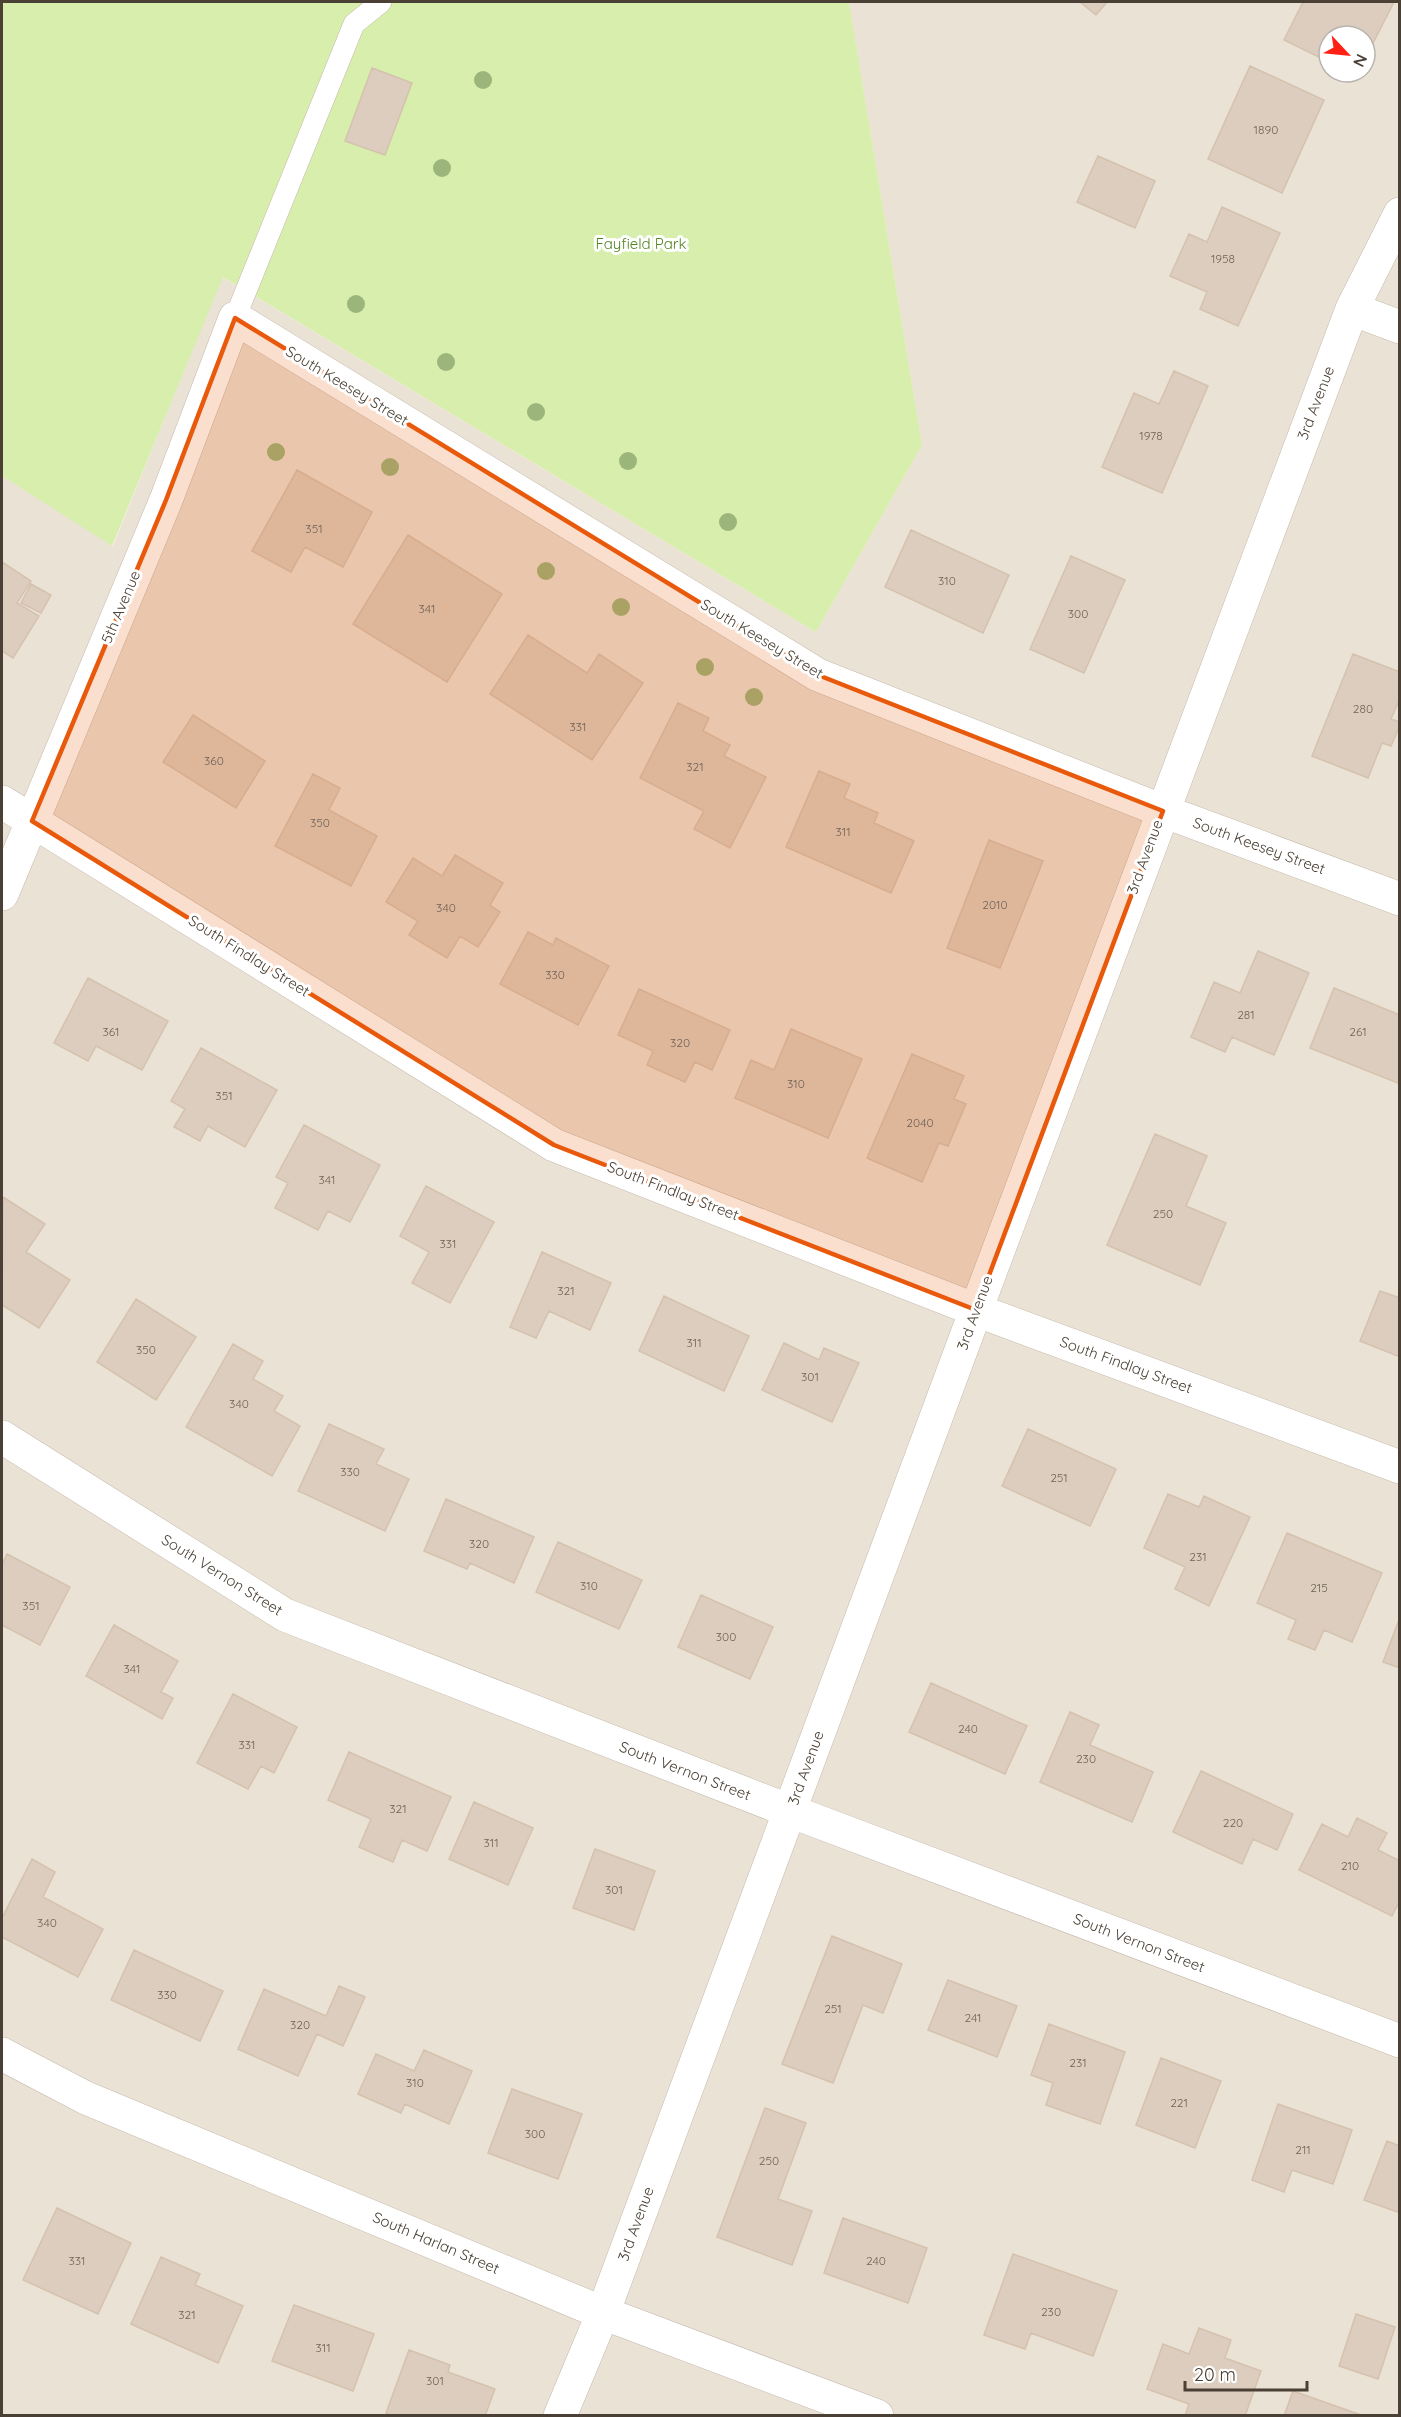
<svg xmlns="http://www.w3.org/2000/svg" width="1401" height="2417" font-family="Quicksand,sans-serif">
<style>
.residential{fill:#eae2d5;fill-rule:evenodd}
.green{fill:#d7eeac}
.building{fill:#dccdbf;stroke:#d5c2ae;stroke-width:1.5}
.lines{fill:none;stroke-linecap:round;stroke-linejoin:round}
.service-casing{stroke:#c6baac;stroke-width:22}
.minor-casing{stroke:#c6baac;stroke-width:34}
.service{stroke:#fff;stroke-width:21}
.minor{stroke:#fff;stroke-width:33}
.tree{fill:#9bb57b}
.marked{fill:#e8590c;fill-opacity:0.2;stroke:#e8590c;stroke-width:4.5;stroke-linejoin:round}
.labels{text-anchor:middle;stroke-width:6;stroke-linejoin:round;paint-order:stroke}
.number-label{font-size:12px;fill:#6e6358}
.park-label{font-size:15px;fill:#508421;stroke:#fff}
.street-label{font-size:15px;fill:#4a4035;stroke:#fff}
</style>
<rect width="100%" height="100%" fill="#f6f0e8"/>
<path class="residential" d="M849,2H1399V2415H2V476L113,546L222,277L816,632L922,445ZM1329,36H1365V72H1329Z"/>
<path class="green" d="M2,2H849L922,445L816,632L223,277L112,546L2,476Z"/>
<path class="building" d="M1080,2H1107L1096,15Z
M1303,2H1394L1365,59V36H1329V62L1284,40Z
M1250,66L1324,100L1282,193L1208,159Z
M372,68L412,83L385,155L345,141Z
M1098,156L1155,181L1135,228L1077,202Z
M1222,207L1280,233L1238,326L1200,309L1207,292L1170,276L1189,234L1207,242Z
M1174,371L1208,386L1162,493L1102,467L1134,393L1159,404Z
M297,470L372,512L343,567L305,547L291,572L252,551Z
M911,530L1009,575L983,633L885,587Z
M408,535L502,594L447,682L353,624Z
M1071,556L1125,580L1084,673L1030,649Z
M2,562L31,581L17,603L39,616L13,658L2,651Z
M31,584L51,595L41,613L21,603Z
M528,635L587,673L599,654L643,683L592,760L490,694Z
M1353,654L1400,672V698L1391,719L1400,722V725L1391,746L1382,743L1368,778L1312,756Z
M678,703L709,718L703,731L730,745L724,756L766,777L730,848L694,829L704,811L640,778Z
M193,715L265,761L236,808L163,762Z
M819,771L850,784L844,798L878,813L874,823L914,841L891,893L786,847Z
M313,774L340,788L329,810L377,836L351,886L275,846Z
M989,840L1043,861L1000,968L947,948Z
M455,855L503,883L490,905L500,912L478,947L460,936L447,958L409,935L418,921L386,902L413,858L442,876Z
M528,932L553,945L556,938L609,966L578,1025L500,984Z
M1258,951L1309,973L1274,1055L1232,1037L1225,1052L1191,1037L1214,982L1240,993Z
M88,978L168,1021L142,1070L96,1046L88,1061L54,1043Z
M1334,988L1400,1015V1084L1310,1048Z
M639,989L730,1030L712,1070L695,1062L685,1082L647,1065L653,1051L618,1035Z
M791,1029L862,1059L828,1138L735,1098L751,1060L774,1070Z
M201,1048L277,1090L245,1147L208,1126L200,1141L174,1127L185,1109L171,1101Z
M912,1054L964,1076L954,1099L966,1104L948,1146L939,1143L922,1182L867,1158Z
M304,1125L380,1165L350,1222L328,1211L318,1230L275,1208L288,1183L276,1177Z
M1155,1134L1207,1156L1186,1206L1226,1223L1200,1285L1107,1245Z
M426,1186L494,1222L450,1303L412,1283L429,1252L400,1236Z
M3,1197L45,1224L26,1252L70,1280L39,1328L2,1305Z
M542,1252L611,1283L590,1330L549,1311L536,1338L510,1327Z
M1380,1291L1400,1298V1357L1360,1341Z
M664,1296L749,1336L724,1391L639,1351Z
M136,1299L196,1337L156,1400L97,1362Z
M784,1343L819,1360L824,1348L859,1363L832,1422L762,1390Z
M233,1344L263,1361L253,1379L283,1396L274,1411L300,1426L272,1476L186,1427Z
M329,1424L384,1449L376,1464L409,1479L385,1531L298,1491Z
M1028,1429L1116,1469L1090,1526L1002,1486Z
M1168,1494L1199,1507L1204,1496L1250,1517L1209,1606L1175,1589L1185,1567L1144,1548Z
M446,1499L534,1537L514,1583L470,1563L467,1569L424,1551Z
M1287,1533L1382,1573L1352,1642L1324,1630L1315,1650L1288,1639L1296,1620L1257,1603Z
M558,1542L642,1580L619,1629L536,1592Z
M7,1554L70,1587L40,1645L2,1625V1565Z
M701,1595L773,1627L750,1679L678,1647Z
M1400,1617V1668L1383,1662Z
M114,1625L178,1661L161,1692L173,1698L162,1719L86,1676Z
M931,1683L1027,1726L1005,1774L909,1732Z
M233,1694L297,1727L274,1773L261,1766L248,1789L197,1763Z
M1070,1712L1099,1725L1090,1745L1153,1772L1132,1822L1040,1782Z
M349,1752L451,1797L427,1851L402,1840L393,1862L359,1847L371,1819L328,1800Z
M1201,1771L1293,1814L1277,1850L1253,1839L1242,1864L1173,1832Z
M474,1802L533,1828L508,1885L449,1859Z
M1357,1818L1387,1833L1378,1850L1400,1861V1900L1392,1916L1299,1870L1322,1824L1348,1837Z
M595,1849L655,1871L634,1930L573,1908Z
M32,1859L55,1872L43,1897L103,1929L78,1977L2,1937V1918Z
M832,1936L902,1964L883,2013L863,2005L833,2083L782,2064Z
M134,1950L223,1991L200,2041L111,2000Z
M948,1980L1017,2006L997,2057L928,2030Z
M339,1986L365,1997L343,2046L317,2034L298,2076L238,2049L264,1989L326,2016Z
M1049,2024L1125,2052L1100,2124L1046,2105L1053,2083L1031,2075Z
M424,2050L472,2071L449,2124L405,2104L401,2113L358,2094L376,2054L414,2071Z
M1161,2058L1221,2081L1195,2148L1136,2125Z
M512,2089L582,2114L558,2179L488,2153Z
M1278,2104L1352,2130L1333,2184L1292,2170L1284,2192L1252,2180Z
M765,2108L806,2123L778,2199L812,2211L792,2265L717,2237Z
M1387,2141L1400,2146V2213L1364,2200Z
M57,2208L131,2243L98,2314L23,2280Z
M843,2218L927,2248L908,2303L824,2273Z
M1013,2254L1117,2291L1093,2356L1031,2333L1025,2349L984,2335Z
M161,2257L200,2274L195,2285L243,2306L218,2363L131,2324Z
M294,2305L374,2334L353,2391L272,2361Z
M1356,2314L1395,2327L1378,2379L1339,2366Z
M1199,2328L1231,2340L1225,2358L1261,2371L1245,2416H1185L1189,2404L1147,2389L1163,2344L1189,2354Z
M409,2350L450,2365L448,2372L495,2389L485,2416H393L386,2413Z
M1293,2391L1364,2416H1284Z"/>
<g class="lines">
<defs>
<path id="service" d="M235,318L354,24L381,2"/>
<path id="minor" d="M1352,309L1400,327
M2,802L554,1145L976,1310L1400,1467
M2,894L166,500L235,318L818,675L1163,811L1400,899
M2,1437L285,1615L790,1811L1400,2041
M2,2054L86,2098L603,2313L877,2416
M560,2416L603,2313L976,1310L1352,309L1400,214"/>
</defs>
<use href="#service" class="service-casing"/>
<use href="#minor" class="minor-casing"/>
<use href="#service" class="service"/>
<use href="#minor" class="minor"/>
</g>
<g class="tree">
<circle cx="483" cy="80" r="9"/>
<circle cx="442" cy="168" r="9"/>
<circle cx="356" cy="304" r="9"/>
<circle cx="446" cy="362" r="9"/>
<circle cx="536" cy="412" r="9"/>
<circle cx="276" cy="452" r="9"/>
<circle cx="628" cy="461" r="9"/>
<circle cx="390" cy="467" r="9"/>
<circle cx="728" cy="522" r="9"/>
<circle cx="546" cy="571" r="9"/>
<circle cx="621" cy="607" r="9"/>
<circle cx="705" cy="667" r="9"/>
<circle cx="754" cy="697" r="9"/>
</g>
<path class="marked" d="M235,318L818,675L1163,811L976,1310L554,1145L32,821L166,500Z"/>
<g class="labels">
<g class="number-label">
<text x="1266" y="134">1890</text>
<text x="1223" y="263">1958</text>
<text x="1151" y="440">1978</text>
<text x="314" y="533">351</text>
<text x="947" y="585">310</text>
<text x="427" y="613">341</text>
<text x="1078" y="618">300</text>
<text x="1363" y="713">280</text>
<text x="578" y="731">331</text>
<text x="214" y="765">360</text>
<text x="695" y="771">321</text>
<text x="320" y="827">350</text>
<text x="843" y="836">311</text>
<text x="995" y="909">2010</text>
<text x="446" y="912">340</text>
<text x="555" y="979">330</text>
<text x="1246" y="1019">281</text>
<text x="111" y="1036">361</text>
<text x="1358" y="1036">261</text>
<text x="680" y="1047">320</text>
<text x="796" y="1088">310</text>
<text x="224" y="1100">351</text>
<text x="920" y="1127">2040</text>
<text x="327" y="1184">341</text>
<text x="1163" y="1218">250</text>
<text x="448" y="1248">331</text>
<text x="566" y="1295">321</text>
<text x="694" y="1347">311</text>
<text x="146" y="1354">350</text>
<text x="810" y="1381">301</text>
<text x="239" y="1408">340</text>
<text x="350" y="1476">330</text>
<text x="1059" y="1482">251</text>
<text x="479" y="1548">320</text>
<text x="1198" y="1561">231</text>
<text x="589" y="1590">310</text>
<text x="1319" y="1592">215</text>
<text x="31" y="1610">351</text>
<text x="726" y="1641">300</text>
<text x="132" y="1673">341</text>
<text x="968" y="1733">240</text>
<text x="247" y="1749">331</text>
<text x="1086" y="1763">230</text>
<text x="398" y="1813">321</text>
<text x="1233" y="1827">220</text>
<text x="491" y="1847">311</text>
<text x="1350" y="1870">210</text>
<text x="614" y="1894">301</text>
<text x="47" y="1927">340</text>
<text x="167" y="1999">330</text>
<text x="833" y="2013">251</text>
<text x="973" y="2022">241</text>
<text x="300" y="2029">320</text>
<text x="1078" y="2067">231</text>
<text x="415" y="2087">310</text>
<text x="1179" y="2107">221</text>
<text x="535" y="2138">300</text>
<text x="1303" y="2154">211</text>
<text x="769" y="2165">250</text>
<text x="77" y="2265">331</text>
<text x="876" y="2265">240</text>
<text x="1051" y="2316">230</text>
<text x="187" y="2319">321</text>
<text x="323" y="2352">311</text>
<text x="435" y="2385">301</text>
</g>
<g class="park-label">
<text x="641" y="249">Fayfield Park</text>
</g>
<g class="street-label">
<text transform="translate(347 386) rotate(31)" y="5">South Keesey Street</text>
<text transform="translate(1316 403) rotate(-69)" y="5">3rd Avenue</text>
<text transform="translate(121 607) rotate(-67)" y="5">5th Avenue</text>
<text transform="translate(762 639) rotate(31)" y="5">South Keesey Street</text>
<text transform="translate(1259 846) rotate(20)" y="5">South Keesey Street</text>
<text transform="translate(1145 857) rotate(-70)" y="5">3rd Avenue</text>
<text transform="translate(249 956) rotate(32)" y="5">South Findlay Street</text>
<text transform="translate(673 1191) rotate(21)" y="5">South Findlay Street</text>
<text transform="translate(975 1313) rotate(-70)" y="5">3rd Avenue</text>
<text transform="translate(1126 1365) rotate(20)" y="5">South Findlay Street</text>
<text transform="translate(222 1575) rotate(32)" y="5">South Vernon Street</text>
<text transform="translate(806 1768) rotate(-70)" y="5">3rd Avenue</text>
<text transform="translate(685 1771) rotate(21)" y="5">South Vernon Street</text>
<text transform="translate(1139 1943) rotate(21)" y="5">South Vernon Street</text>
<text transform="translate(636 2224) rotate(-70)" y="5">3rd Avenue</text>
<text transform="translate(436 2243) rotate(23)" y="5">South Harlan Street</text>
</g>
</g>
<rect width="1401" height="2417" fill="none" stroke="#4a4035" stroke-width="6"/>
<g transform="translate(1347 54) rotate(116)"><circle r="28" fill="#ffffff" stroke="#b7b3ae" stroke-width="1.5"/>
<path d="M0-4.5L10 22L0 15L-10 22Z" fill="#ff2116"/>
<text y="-9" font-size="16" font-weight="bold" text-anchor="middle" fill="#4a4035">N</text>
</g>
<path d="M1185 2381v9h122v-9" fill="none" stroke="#4a4035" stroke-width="3"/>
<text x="1194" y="2381" font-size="18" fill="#4a4035" stroke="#ffffff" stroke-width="4.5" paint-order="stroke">20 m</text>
</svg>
